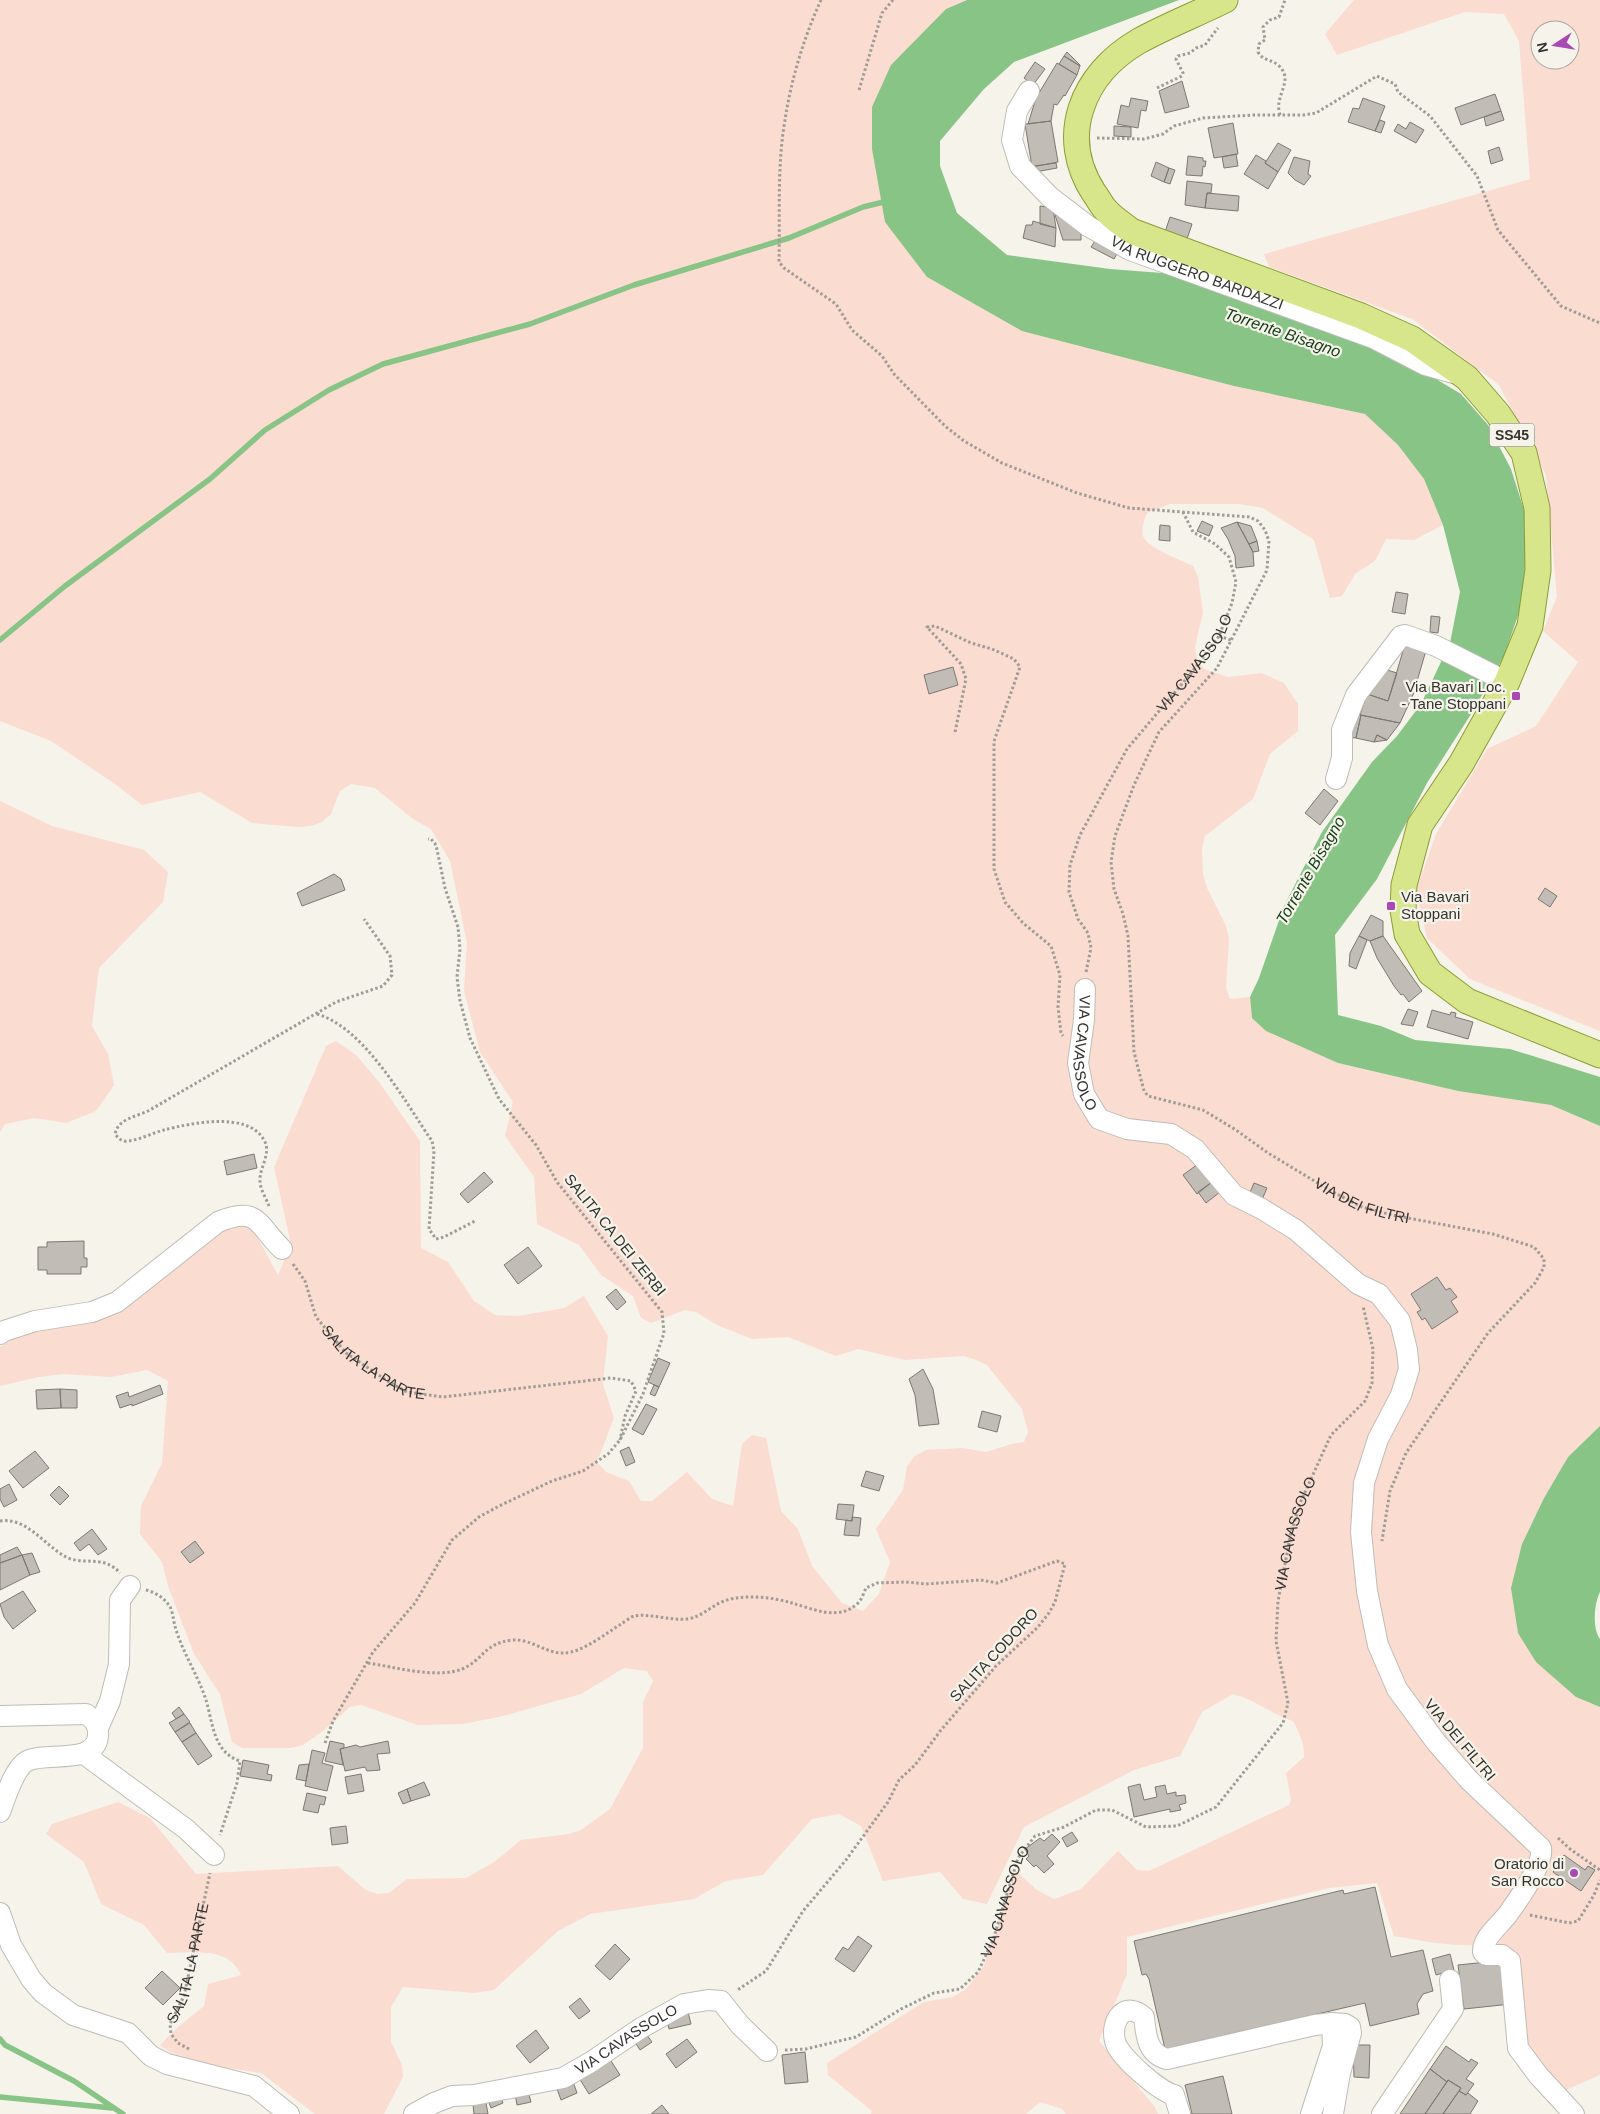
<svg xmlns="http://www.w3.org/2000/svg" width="1600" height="2114" font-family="Helvetica,sans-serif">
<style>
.green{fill:#fbdcd1;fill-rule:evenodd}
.water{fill:#87c486}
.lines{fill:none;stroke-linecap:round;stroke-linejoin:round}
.stream{stroke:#87c486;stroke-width:5.5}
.building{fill:#c2bcb6;stroke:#7e7873}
.minor-casing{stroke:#bfbcb5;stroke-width:22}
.major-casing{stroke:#8c9c37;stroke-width:27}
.path{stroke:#9e9c96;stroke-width:3;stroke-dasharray:2.5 2.5;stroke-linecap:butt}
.minor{stroke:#fff;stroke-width:20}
.major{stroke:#d7e68a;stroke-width:25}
.poi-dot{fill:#a94ab3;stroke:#f6f3eb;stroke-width:2}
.labels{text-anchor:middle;stroke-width:4.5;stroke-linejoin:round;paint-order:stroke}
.shield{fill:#f6f3eb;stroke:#6e6c67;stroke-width:1}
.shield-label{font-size:14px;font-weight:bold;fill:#33322f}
.street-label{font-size:15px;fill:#33322f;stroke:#f6f3eb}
.poi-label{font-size:15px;fill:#33322f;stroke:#f6f3eb;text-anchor:end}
.water-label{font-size:16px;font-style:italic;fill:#133d15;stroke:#f6f3eb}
</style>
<rect width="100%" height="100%" fill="#f6f3eb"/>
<path class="green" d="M0,0H967L946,9L885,222L1154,364L1234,386L1365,414L1398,445L1424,479L1443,525L1414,540L1386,539L1375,561L1355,574L1342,596L1330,598L1314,540L1263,508L1239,504H1170L1147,513C1144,521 1141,528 1143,536C1147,548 1181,560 1193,566L1198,577L1203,612L1195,647L1197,659L1204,669L1228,677L1262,673L1284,683L1298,704V731L1270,754L1253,799L1205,836L1202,849L1203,874L1207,888L1226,926L1229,938L1226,988L1230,999L1250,997L1252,1018L1338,1063L1458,1091L1551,1105L1600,1126V1426L1568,1457L1544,1498L1522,1544L1576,1697L1600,1707V2075L1559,2093L1523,2045L1491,1945C1457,1947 1426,1942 1394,1936L1377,1883L1329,1888L1127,1937V1974L1099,2041L1155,2107L1158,2114H1066L1062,2109L1040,2102L1026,2114H871L872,2111L828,2075L827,2063L911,2010L924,2002L953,1997L966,1989L984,1966L1016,1871L1037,1890L1054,1899L1081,1889L1118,1851L1137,1870L1149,1871L1289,1805L1291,1800L1286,1773L1304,1757C1305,1745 1299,1732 1293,1721C1272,1714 1255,1700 1233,1694L1202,1712L1180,1756L1134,1770L1024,1827L987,1904L963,1899L940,1872L883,1881L861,1826L839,1814L812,1819L763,1875L726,1881L694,1899L590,1914L558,1931L494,1990L475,1993L403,1987L391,2007V2042L402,2065L403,2077L384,2114H315L261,2073L208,2065L170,2052L160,2045L178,2027L204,2006L208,1984L241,1975C229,1946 193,1953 167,1953L144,1925L101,1904L84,1862L46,1834L52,1824L118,1802L150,1818L196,1874L338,1866L366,1890L377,1894L389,1893L407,1879L466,1878L494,1862L521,1840L569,1834L581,1830L610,1809L643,1748V1702L653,1681L647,1671L624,1668L581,1694L499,1717L462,1724L418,1725L361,1705L350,1707L323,1731L303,1745L291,1748H242L232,1742L220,1694L194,1654L168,1586L162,1562L140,1534L141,1506L162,1463L168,1381L147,1370L111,1377L63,1374L39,1377L0,1386V1347L22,1333L113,1311L176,1269L227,1226L250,1224L278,1275L291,1245L274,1167L326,1046L336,1041L356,1055L379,1082L420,1141L421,1248L448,1262L474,1301L495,1315L518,1316L564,1308L584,1296L608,1336L603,1384L614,1418L597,1462L606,1472L629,1481L641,1501H652L687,1472L712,1499L733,1506L742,1444L752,1435L766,1438L781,1511L798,1529L812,1566L842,1603L863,1611L879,1594L890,1562L876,1529L903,1490L907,1466L915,1456L926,1450L962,1448L986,1452L1012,1444L1024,1442L1028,1432L1022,1409L987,1365L976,1360L964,1356L905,1360L858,1349L836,1356L788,1337L752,1339L717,1325L696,1312L685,1310L651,1323L641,1318L633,1296L601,1275L579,1245L537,1224L534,1177L505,1136L513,1102L480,1052L464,991L467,943L450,861L431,829L413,819L375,788L351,784L340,791L331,814L322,822L311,826L298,827L252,823L200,792L142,805L115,784L51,741L0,721Z
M1354,0H1600V1031L1470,979L1427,938L1416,891L1436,834L1487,749L1536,726L1578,662L1543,631L1557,597L1546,475L1499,385L1412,319L1269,267L1264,254L1530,179L1519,41L1504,14L1465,12L1337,55L1325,34ZM1540,30H1570V60H1540Z
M0,801L52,826L144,850L168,872L163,902L99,968L92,1026L108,1054L114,1085L96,1111L66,1123L34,1118L5,1124L0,1132Z"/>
<path class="water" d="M967,0H1179L1014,62L984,89L940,141V166L957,213L1007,255L1110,269L1175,274L1371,340L1461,394L1488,425L1511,469L1524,510L1526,559L1521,607L1504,656L1473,711L1427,783L1377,879L1335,935L1338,1015L1381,1026L1415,1040L1510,1049L1600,1077V1126L1551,1105L1458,1091L1338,1063L1266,1031L1252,1018L1250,997L1259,978L1284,906L1322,832L1372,762L1397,736L1421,704L1450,643L1460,592L1443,525L1424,479L1398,445L1365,414L1234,386L1022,331L927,277L885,222L872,149V107L891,65L946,9Z
M1600,1426V1592C1594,1604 1592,1628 1600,1639V1707L1576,1697L1536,1662L1518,1633L1511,1588L1522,1544L1544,1498L1568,1457Z"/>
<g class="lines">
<path class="stream" d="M0,640L65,586L210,479L265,430L329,390L383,364L530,324L634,285L789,238L863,207L888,201
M0,2039L5,2045L74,2081L123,2114
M0,2097L112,2108"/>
</g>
<path class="building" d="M1067,52L1080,65V66L1064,56Z
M1064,56L1080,66L1077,75L1059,64Z
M1035,62L1045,69L1033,85L1024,78Z
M1057,63L1077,75L1065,96L1064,95L1057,105L1054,104L1051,121L1028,124L1036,98Z
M1182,81L1189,107L1165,113L1159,91Z
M1495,94L1501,111L1461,125L1455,108Z
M1131,98L1148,101L1146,111L1141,110L1138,128L1117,124L1121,105L1129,107Z
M1363,98L1385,106L1375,131L1348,122L1353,108L1359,109Z
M1501,111L1504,120L1486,126L1484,117Z
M1380,120L1385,122L1381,133L1375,131Z
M1051,121L1058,162L1032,167L1025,124Z
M1410,122L1424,130L1416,143L1394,131L1398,124L1406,129Z
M1233,123L1238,154L1214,158L1208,128Z
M1114,126L1131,127V137L1114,136Z
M1278,143L1291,150L1278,172L1265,163Z
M1499,147L1503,160L1491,164L1488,151Z
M1236,154L1238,166L1224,168L1222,157Z
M1256,155L1266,161L1265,163L1278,172L1268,189L1244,174Z
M1188,156L1203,158V161H1206L1205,167L1203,166L1202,176L1186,175Z
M1294,157L1310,161L1308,174L1311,176L1304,185L1295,180L1288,173Z
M1156,162L1169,168L1164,182L1151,176Z
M1056,163L1057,168L1035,172L1034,166Z
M1169,168L1175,170L1170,184L1164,182Z
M1187,181L1212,184L1211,193H1207L1205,208L1185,205Z
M1207,193L1239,196L1238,211L1205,208Z
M1040,206L1053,208L1056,228L1040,224Z
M1055,215L1076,218L1081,228V240H1063Z
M1170,217L1192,224L1187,239L1165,232Z
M1033,221L1056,228L1055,247L1023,238L1026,225H1032Z
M1097,238L1119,250L1114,259L1091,247Z
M1202,521L1213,526L1209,536L1197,531Z
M1237,522L1251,526L1257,541L1249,544Z
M1237,522L1253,552L1254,566L1236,568L1235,556L1228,539L1221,528Z
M1160,525L1170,526V541L1159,540Z
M1257,541L1259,551L1253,552L1249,544Z
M1396,592L1408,594L1405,614L1392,612Z
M1431,616L1440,617L1438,633L1430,632Z
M1406,641L1427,647L1413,695L1400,723L1360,715L1367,694L1388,701Z
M953,667L958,685L929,694L924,675Z
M1384,669L1397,673L1388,701L1367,694Z
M1361,715L1356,738L1349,737L1355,716Z
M1361,715L1400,723L1387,740L1377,735L1374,742L1356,738Z
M1377,735L1387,740L1374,742Z
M1324,789L1338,801L1320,825L1305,813Z
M334,874L341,879L345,890L302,906L297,893Z
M1545,888L1557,896L1550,907L1538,899Z
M1371,915L1383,921V936L1370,941L1359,936Z
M1359,936L1367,940L1356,969L1349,966L1350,953Z
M1383,936L1422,991L1409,1002L1403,994L1401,995L1394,986L1377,958L1370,941Z
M1408,1009L1418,1012L1413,1026L1401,1024Z
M1432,1010L1450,1015L1451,1012L1456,1013L1455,1017L1473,1022L1468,1039L1427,1027Z
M254,1154L257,1168L227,1175L224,1161Z
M1198,1164L1212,1182L1197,1194L1183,1175Z
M484,1172L493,1182L468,1203L460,1194Z
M1212,1182L1220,1192L1206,1203L1198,1192Z
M1254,1183L1267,1188L1261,1202L1248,1197Z
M84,1241V1258H87V1267H81V1274H47V1270H38V1247H47V1242Z
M528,1247L542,1266L518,1284L504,1265Z
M1437,1277L1446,1290L1450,1288L1457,1297L1451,1301L1458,1312L1432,1329L1425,1318L1422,1320L1417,1312L1421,1310L1411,1294Z
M616,1289L626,1302L617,1310L606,1297Z
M658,1358L670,1363L659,1387L648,1382Z
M923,1369L933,1389L939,1424L919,1426L915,1395L909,1379Z
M160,1385L163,1394L132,1406V1404L120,1408L116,1396L128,1392L129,1397Z
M654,1385L659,1387L655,1396L650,1394Z
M60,1389L77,1390V1408H61Z
M60,1389L61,1408L37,1409L36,1390Z
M646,1404L657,1409L643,1435L632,1429Z
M982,1411L1001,1416L997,1432L978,1427Z
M629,1447L635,1462L626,1466L620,1451Z
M35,1451L49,1468L23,1488L9,1471Z
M866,1471L884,1476L879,1491L861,1486Z
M9,1484L17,1500L4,1507L0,1499V1489Z
M59,1486L69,1496L60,1505L50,1495Z
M838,1504L854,1505L852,1521L836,1519Z
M852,1517L861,1518L859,1536L844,1535L846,1520L852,1521Z
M92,1529L107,1549L98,1555L89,1544L80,1551L74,1543Z
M195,1541L204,1553L190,1563L181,1552Z
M17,1547L22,1555L0,1563V1555Z
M32,1553L40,1572L30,1575L22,1555Z
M22,1555L30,1575L0,1590V1563Z
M23,1591L36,1611L13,1629L4,1617L0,1604Z
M179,1707L184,1714L176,1719L172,1713Z
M184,1714L190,1722L175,1732L169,1723Z
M190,1723L196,1733L182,1742L175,1732Z
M196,1733L212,1756L198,1765L182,1742Z
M330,1741L344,1744V1748L340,1749L343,1765L325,1761Z
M388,1741L390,1753L377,1754L380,1770L367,1771L365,1767L345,1771L340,1749L356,1745L360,1747Z
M312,1750L325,1753L322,1763L333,1766L327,1791L305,1786Z
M243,1760L269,1765L267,1774L272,1775L271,1781L240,1776Z
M309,1764L306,1781L296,1779L299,1765Z
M361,1774L364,1791L348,1794L345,1777Z
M424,1782L430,1795L411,1801L407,1789Z
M1140,1784L1144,1800L1157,1797L1155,1787L1165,1785L1167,1794L1176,1792V1796L1185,1795L1186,1803L1179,1805L1181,1810L1170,1812V1809L1134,1817L1128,1787Z
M407,1789L411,1801L403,1804L398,1793Z
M307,1793L326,1797L324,1805L320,1804L318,1813L303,1810Z
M346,1826L348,1843L332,1845L330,1828Z
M1072,1832L1078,1841L1067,1847L1062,1838Z
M1052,1834L1060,1842L1047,1856L1054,1864L1044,1873L1036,1865L1034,1867L1026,1859L1029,1856L1025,1849L1040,1838L1044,1841Z
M1564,1855L1585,1870L1588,1866L1595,1870L1581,1891L1553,1872Z
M1375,1887L1391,1957L1423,1950L1433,1991L1423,1994L1417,2004L1419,2014L1370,2026L1365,2003L1165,2049L1149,1979L1146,1974L1142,1975L1134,1941L1343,1890L1344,1894Z
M858,1936L872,1946L854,1972L835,1959L843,1947L848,1950Z
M615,1944L630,1959L610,1980L595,1966Z
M1450,1954L1454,1970L1436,1975L1432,1959Z
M1506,1960L1511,2004L1464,2009L1458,1965Z
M162,1971L180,1988L163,2005L145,1988Z
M580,1998L590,2011L579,2019L569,2007Z
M688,2012L691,2024L669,2029L666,2017Z
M536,2030L549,2048L530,2063L516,2046Z
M644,2031L652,2042L640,2050L633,2039Z
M687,2039L697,2052L676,2068L666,2054Z
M1353,2045H1370L1369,2078L1354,2077Z
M1446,2046L1469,2062L1471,2059L1478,2063L1466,2079L1474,2084L1466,2095L1459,2091L1461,2088L1448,2080L1447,2082L1430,2069Z
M805,2052L808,2082L785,2084L782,2055Z
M606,2053L620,2075L589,2094L576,2073Z
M1430,2069L1447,2082L1425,2114H1400Z
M1223,2076L1232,2114H1192L1185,2085Z
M572,2079L577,2093L561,2100L556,2086Z
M1448,2080L1461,2088L1459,2091L1443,2114H1425Z
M528,2091L531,2102L517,2105L515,2094Z
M1459,2091L1466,2095L1468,2093L1478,2101L1470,2114H1443Z
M500,2096L503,2103L491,2108L488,2100Z
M486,2103L488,2114H474L473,2105Z
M662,2105L669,2114H651Z"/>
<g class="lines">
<defs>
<g id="minor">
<path id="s6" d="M1029,91L1017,111L1012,140L1020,166L1050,197L1088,226L1130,250L1373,338L1425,365L1453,373"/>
<path d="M1336,779L1342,758V730L1356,695L1401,636L1405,635L1436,646L1507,682"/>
<path id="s7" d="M1085,989L1084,1020L1078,1063L1084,1094L1099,1119L1127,1129L1171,1134L1195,1149L1234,1195L1262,1209L1296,1230L1358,1284L1379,1294L1400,1321L1407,1350L1409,1369L1401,1395L1378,1439L1364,1483L1361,1532L1367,1591L1378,1645L1397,1689L1436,1742L1469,1780L1541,1848C1544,1864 1518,1900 1508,1914C1500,1925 1482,1938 1483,1952L1486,1955H1502L1510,1961L1518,2048L1538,2075L1574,2114"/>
<path d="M0,1334L4,1331L35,1321L92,1312L117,1302L218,1222C259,1205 257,1225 282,1249"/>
<path d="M0,1716L86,1714C94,1719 99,1725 98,1736C95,1766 46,1751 27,1761C14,1768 5,1799 0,1812"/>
<path d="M98,1728L110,1701L119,1664L120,1600L130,1586"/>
<path d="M84,1754L186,1829L214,1855"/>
<path d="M0,1913L11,1945L31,1979L43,1993L73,2015L128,2033L151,2056L167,2064L254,2086L289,2114"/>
<path id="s8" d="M414,2114L434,2103L452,2096L474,2095L563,2078L591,2062L641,2028L684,2004L708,2000L721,2001L740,2025L767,2051"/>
<path d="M1180,2114L1174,2095C1159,2091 1118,2056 1115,2041C1110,2020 1125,2000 1144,2017C1146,2035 1147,2054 1167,2059L1315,2025L1332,2023"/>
<path d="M1311,2114L1333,2046L1332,2023L1345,2024L1350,2027L1351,2033L1340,2073L1333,2114"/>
<path d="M1382,2114L1453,2009L1450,1980"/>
</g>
<path id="major" d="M1225,0C1197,14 1166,26 1139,41C1082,74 1057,136 1094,193C1098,198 1101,205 1105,209C1112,218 1123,224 1131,231L1361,316L1412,339L1467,378L1498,414L1524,453L1537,508L1538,570L1530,626L1507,682L1461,764L1420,825L1404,885L1403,910L1407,934L1430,973L1467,1001L1600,1055"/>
</defs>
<use href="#minor" class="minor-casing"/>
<use href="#major" class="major-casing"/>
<g class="path">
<path id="s1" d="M821,0C804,37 791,80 785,120C777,166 780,215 779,262L784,268L836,304L852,330L882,356L894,374L945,426L964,441L1002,463L1077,493L1129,508L1249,517L1258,521L1265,530L1269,541L1267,570L1217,668L1159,732L1134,785L1115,836L1111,862L1114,889L1123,914L1128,936L1134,1052L1144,1091L1148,1096L1203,1110L1236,1130L1268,1153L1331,1191L1362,1207L1392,1215L1493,1234L1534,1247L1544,1259V1267L1535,1283L1488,1333L1406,1453L1390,1491L1382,1541"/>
<path d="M1157,88L1182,76L1183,73L1176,59L1178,56L1190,53L1196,48L1205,45L1218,28"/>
<path d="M859,90L882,13L893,0"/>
<path d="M1280,115C1279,111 1278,106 1279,103C1281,89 1292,77 1278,65C1271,59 1263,61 1258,52L1259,44L1265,40L1263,27L1270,20L1279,17L1285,0"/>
<path d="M1097,138L1144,139L1163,134L1174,126L1203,118L1254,115H1303L1316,113L1377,76L1395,84L1398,92L1430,116L1477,176L1498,230L1561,306L1600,323"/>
<path d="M1219,636L1231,640"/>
<path d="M955,732L966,679L961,664L927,627L935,626L971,643L992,649L1014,659L1020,667L994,741V869L1005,902L1023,923L1051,946L1060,975L1058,1007L1061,1033L1063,1036"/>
<path id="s2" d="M1086,972L1091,948L1088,933L1078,919L1069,892L1070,865L1080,835L1127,749L1192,672L1219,636L1232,603L1236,582L1229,557L1215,544L1193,532L1183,512"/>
<path d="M317,1014C365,1028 405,1102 432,1141L434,1151L429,1229L436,1239L444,1237L475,1221"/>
<path d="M269,1206C266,1198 260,1189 260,1181C259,1168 272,1153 264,1140C248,1111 191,1123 164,1130C152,1133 140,1140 127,1141C122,1142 118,1138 115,1134C118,1119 135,1117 148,1111L336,1002L383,986L392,975L390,956L364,919"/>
<path id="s3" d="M293,1264L305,1281L316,1317L346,1353L389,1382L407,1392L443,1397L611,1378L631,1381L636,1391L625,1416L620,1440"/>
<path d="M0,1521C27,1517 44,1545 66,1557C84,1566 103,1554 120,1573"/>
<path d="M146,1590C154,1592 163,1597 168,1604C173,1609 173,1620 175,1626C182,1652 198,1675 206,1700C213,1723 213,1752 240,1761L237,1783L220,1835"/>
<path d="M368,1663C394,1667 437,1679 462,1669C484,1660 483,1643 513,1640C532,1639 547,1654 564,1653C581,1653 607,1633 621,1624C625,1622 630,1617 634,1616C649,1613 671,1621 687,1619C702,1617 711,1606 724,1601C744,1594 772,1597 792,1603C813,1609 840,1622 859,1602C862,1599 864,1592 866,1588L877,1583L905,1582L926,1584L981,1580L997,1583L1057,1561L1065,1564L1055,1602L1049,1613L1038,1627L996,1666L941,1730L915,1765L899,1780L888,1802L846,1860L803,1911L766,1971L736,1991"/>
<path d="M325,1743L333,1721L373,1652L415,1603L452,1540L479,1517L499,1506L552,1481L583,1471L608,1454L620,1440L643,1394L664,1333L662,1312L557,1182L536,1145L499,1099L470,1038L460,1001L457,977L460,949L458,927L445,888L436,845L431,839H428"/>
<path d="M1558,1838L1570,1849L1600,1870"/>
<path d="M1530,1915L1569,1923L1578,1921L1594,1895L1600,1880"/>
<path id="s4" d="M189,2049L178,2043L171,2034L170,2024L184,1996L210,1873"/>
<path id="s5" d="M785,2050L806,2049L856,2037L901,2009L934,1993L960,1989L978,1972L993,1940L1018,1858L1035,1836L1064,1827L1096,1810H1112L1146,1827L1177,1826L1216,1807L1283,1723L1288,1703L1276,1641L1278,1601L1291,1532L1301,1501L1331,1435L1365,1401L1372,1383L1373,1349L1363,1306"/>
</g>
<use href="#minor" class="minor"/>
<use href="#major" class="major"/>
</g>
<g class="poi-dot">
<rect x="1511" y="691" width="10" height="10" rx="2.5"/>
<rect x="1386" y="901" width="10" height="10" rx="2.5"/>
<circle cx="1574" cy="1873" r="5"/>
</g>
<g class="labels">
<rect class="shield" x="1489.5" y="423.5" width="45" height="23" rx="4"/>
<g class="shield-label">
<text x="1512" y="440">SS45</text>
</g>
<g class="street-label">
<text dy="5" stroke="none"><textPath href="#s6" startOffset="290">VIA RUGGERO BARDAZZI</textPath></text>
<text dy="5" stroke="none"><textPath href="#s2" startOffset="352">VIA CAVASSOLO</textPath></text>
<text dy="5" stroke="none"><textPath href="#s7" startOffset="65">VIA CAVASSOLO</textPath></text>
<text dy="5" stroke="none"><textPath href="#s1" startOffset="1705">VIA DEI FILTRI</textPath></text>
<text transform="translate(615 1235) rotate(51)" y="5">SALITA CA DEI ZERBI</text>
<text dy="5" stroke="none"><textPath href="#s3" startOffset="134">SALITA LA PARTE</textPath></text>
<text dy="5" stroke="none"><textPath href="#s5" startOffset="858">VIA CAVASSOLO</textPath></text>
<text transform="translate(994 1655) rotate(-47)" y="5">SALITA CODORO</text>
<text transform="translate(1460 1740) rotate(50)" y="5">VIA DEI FILTRI</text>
<text dy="5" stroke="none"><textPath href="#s5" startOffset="289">VIA CAVASSOLO</textPath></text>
<text dy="5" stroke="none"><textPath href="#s4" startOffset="98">SALITA LA PARTE</textPath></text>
<text dy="5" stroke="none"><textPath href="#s8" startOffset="229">VIA CAVASSOLO</textPath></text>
</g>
<g class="poi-label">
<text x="1506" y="692">Via Bavari Loc.<tspan x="1506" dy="17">- Tane Stoppani</tspan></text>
<text x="1401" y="902" text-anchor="start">Via Bavari<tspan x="1401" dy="17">Stoppani</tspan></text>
<text x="1564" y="1869">Oratorio di<tspan x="1564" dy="17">San Rocco</tspan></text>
</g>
<g class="water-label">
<text transform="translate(1283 332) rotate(19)" y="6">Torrente Bisagno</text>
<text transform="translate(1310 870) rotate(-60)" y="6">Torrente Bisagno</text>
</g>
</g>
<g transform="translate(1555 45) rotate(258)"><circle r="24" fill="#f6f3eb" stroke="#a8a6a0"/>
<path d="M0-4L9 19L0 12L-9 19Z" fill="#a94ab3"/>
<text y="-8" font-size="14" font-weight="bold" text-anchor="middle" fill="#33322f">N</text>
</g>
</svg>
